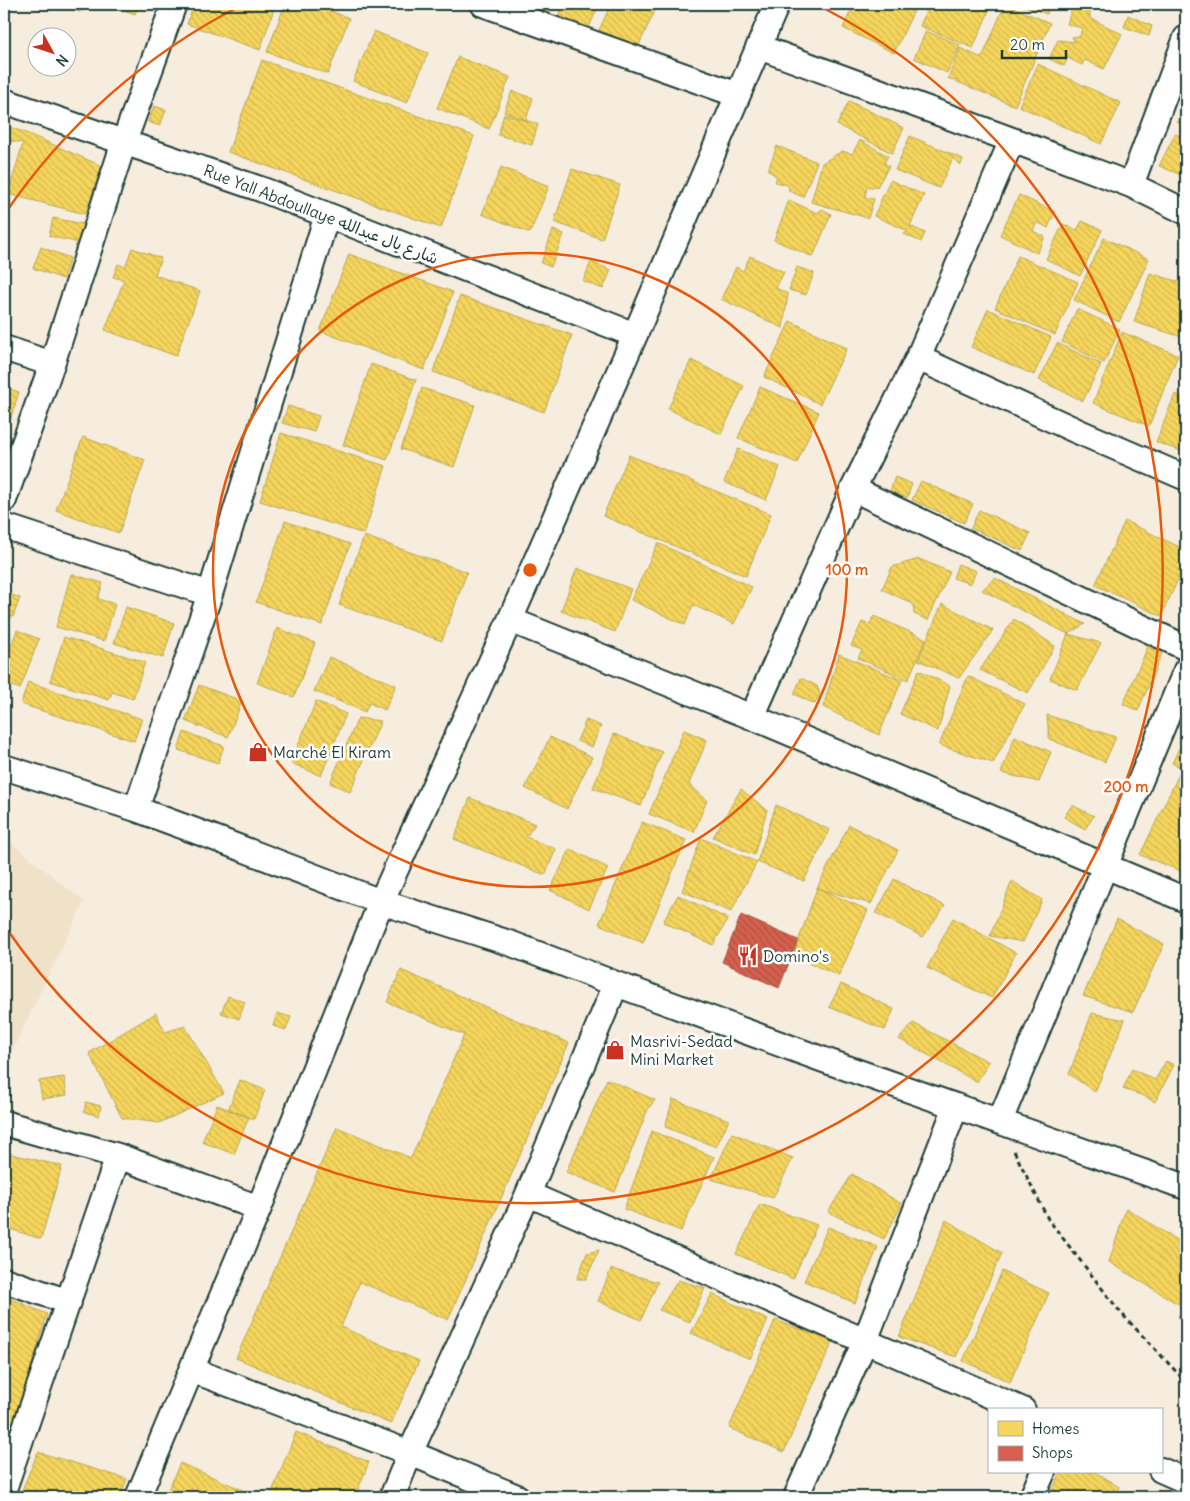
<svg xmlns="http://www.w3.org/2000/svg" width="1190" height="1501" font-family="Delius,'Playpen Sans Arabic',sans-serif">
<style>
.built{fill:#f0e1c9}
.homes{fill:url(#homes-back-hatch);stroke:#b6a750}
.shops{fill:url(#shops-back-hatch);stroke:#9f5646}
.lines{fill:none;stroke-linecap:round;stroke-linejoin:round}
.minor-casing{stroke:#1f3d34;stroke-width:28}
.path{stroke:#1f3d34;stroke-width:3;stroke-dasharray:5 4;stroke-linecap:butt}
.minor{stroke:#fff;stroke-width:24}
.ring{fill:none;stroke:#e8590c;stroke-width:2.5}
.labels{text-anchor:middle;stroke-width:5;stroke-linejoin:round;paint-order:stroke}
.street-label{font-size:16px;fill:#1f3d34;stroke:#fff}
.poi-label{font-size:16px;fill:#1f3d34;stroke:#fff;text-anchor:start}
.centre{fill:#e8590c;stroke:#fff;stroke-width:2.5}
.ring-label{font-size:15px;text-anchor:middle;font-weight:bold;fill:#e8590c;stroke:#fff;stroke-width:5;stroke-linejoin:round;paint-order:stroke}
</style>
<defs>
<pattern id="homes-back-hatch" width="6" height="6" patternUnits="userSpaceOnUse" patternTransform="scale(1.25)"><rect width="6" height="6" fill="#f6d55c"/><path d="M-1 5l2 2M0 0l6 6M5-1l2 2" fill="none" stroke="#d2b851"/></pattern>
<pattern id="shops-back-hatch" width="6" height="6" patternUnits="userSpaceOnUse" patternTransform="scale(1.25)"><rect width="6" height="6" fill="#d6604d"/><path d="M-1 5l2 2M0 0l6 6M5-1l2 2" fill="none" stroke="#ad5041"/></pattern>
</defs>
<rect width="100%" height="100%" fill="#f6eddf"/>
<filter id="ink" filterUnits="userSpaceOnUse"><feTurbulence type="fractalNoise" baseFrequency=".02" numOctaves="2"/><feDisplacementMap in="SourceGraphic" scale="10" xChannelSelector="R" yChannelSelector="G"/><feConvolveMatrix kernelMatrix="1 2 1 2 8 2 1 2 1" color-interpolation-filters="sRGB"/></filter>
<g filter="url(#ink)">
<path class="built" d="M4,837L84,902L4,1067Z"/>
<path class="homes" d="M55,4H83L80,12Z
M108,4H139L135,14Z
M194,4H260L274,9L260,50L187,24Z
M285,4H312L349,18L328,74L267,52Z
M514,4H599L588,30L558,18L561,10L552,6L547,17Z
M611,4H658L638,47L599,30Z
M854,4H917L894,53L843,28Z
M929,4H992L973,48L920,26Z
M1005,4L1050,23L1015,106L948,78L960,48L982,58Z
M1019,4H1058V6L1049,7L1047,14Z
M1073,5L1090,10V18L1122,34L1104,69L1085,60L1082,65L1068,58L1064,66L1049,59L1058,40L1075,42L1072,37L1080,36L1082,28L1067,24Z
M1128,15L1152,26L1149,36L1124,27Z
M374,31L428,53L407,103L353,81Z
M926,31L960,45L947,73L914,58Z
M458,57L510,77L489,129L437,108Z
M262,60L474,136L441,228L228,152Z
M1038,64L1121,103L1101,144L1019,106Z
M512,91L533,98L526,120L504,112Z
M849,101L904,128L892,153L837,125Z
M1186,104V127L1177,122Z
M154,106L166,110L160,126L148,122Z
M504,114L538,124L532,145L498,135Z
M4,125L26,133L102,166L85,214L8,194L23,143L4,140Z
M1175,134L1186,138V177L1159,166Z
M910,136L963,159L961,165L953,158L939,188L895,170Z
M860,140L888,156L884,163L889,166L877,187H867L865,197L874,199L868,218L811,202L822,163L842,151L852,154Z
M777,146L817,162L803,197L789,191L788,185L775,182L777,177L768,170Z
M501,167L549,186L530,233L482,214Z
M572,169L620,185L602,239L554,222Z
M890,180L924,195L910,226L925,233L921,242L904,234L908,231L874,216Z
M1019,195L1055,212L1048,228L1037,222L1033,231L1045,237L1037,253L1000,235Z
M789,200L817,213L822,209L831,214L813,257L774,240Z
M53,218L83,224L79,243L49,236Z
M1082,221L1102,230L1080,276L1046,259L1063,224L1077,230Z
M553,230L564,234L551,267L541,263Z
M1104,238L1149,259L1119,322L1074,300Z
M41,247L70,258L63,279L33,268Z
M132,248L161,258L155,275L200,291L176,356L105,330L124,280L113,277L118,264L125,267Z
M349,254L453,292L424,370L320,331Z
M750,256L784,272L776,288L788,294L783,328L721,299L736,267L743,271Z
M1018,256L1078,282L1055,335L995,308Z
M591,262L611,270L603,289L583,281Z
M797,267L814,273L806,295L789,290Z
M1150,273L1186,284L1185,338L1134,322Z
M460,296L572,335L544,412L433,372Z
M988,309L1051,337L1034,375L971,347Z
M1077,309L1120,329L1104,363L1062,342Z
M790,321L847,348L820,404L764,377Z
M1122,332L1178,355L1149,426L1093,403Z
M1057,343L1101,364L1083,401L1039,380Z
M691,360L744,386L721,434L668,409Z
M371,364L416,380L387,460L343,445Z
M4,387L19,392L8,427L4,426Z
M760,387L819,412L797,463L738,438Z
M422,388L475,405L454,467L401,449Z
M1175,394L1186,398V453L1156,442Z
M288,406L319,416L314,432L282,423Z
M281,433L386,466L364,534L260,501Z
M83,437L145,460L119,533L56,510Z
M738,449L780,467L766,500L724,482Z
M629,455L771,514L746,576L603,516Z
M895,477L912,484L907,498L890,491Z
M921,481L973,504L964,523L912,500Z
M979,510L1030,533L1022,551L971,528Z
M285,521L350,544L322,625L256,602Z
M1125,521L1186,550V563L1161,616L1095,585Z
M364,536L467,572L442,641L339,605Z
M658,543L752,587L734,624L693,605L685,625L631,600Z
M919,559L950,572L928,620L914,614L913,604L882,589L892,567Z
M958,564L976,571L971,584L953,578Z
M577,568L631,589L615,632L561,611Z
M71,574L103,583L98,599L115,604L104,641L56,627Z
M995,578L1085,624L1068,634L982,590Z
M4,592L20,598L13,617L4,614Z
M942,604L993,630L959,678L918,660Z
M126,607L174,623L163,658L114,643Z
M874,616L926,639L908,680L858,658L862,650L851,646L862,622L869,625Z
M1014,619L1055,646L1028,693L980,670Z
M277,628L315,643L294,697L257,683Z
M17,630L39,639L20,689L4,683V664Z
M1068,634L1101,643L1077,690L1050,679Z
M64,637L145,662L133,699L112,692L109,700L50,681Z
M1148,646L1162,653L1138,711L1123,704Z
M839,654L902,680L879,735L823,707Z
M329,657L396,685L385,710L369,703L365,712L314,691Z
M919,670L950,686L938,731L900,714Z
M968,676L1025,704L993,763L939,745Z
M801,678L817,686L820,693L815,704L794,694Z
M28,682L142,719L134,741L21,704Z
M199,685L242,701L228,737L185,721Z
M316,701L346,714L321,776L291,763Z
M1047,715L1116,737L1105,762L1049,739Z
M358,718L381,721L350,792L330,783Z
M586,720L601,726L592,747L577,741Z
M684,730L707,740L689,784L707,800L694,832L649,814Z
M184,732L224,746L218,763L178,750Z
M614,734L662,752L641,806L593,788Z
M1186,734V770L1172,763Z
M1015,736L1051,752L1039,782L1001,773Z
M550,737L592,757L567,809L525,788Z
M1179,774L1186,778V873L1140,855Z
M741,789L767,810L754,855L713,837Z
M470,798L535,824L526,837L556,849L545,875L454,839Z
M776,805L830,830L804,881L757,862Z
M1072,805L1094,816L1085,829L1064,817Z
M642,822L686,840L643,943L599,924Z
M849,825L898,850L871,904L817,888Z
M701,838L757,862L731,912L682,891Z
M570,849L608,868L589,909L550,890Z
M894,879L945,906L923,937L876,913Z
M1012,881L1042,900L1023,942L990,936Z
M817,888L868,910L839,976L793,956Z
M678,895L728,919L713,945L663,922Z
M953,918L1016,953L992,998L927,968Z
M1117,919L1164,944L1133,1012L1083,996Z
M401,970L569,1043L448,1320L360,1282L341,1327L419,1361L391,1424L236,1358L337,1127L411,1158L464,1035L387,1002Z
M841,984L894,1009L885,1030L829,1007Z
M228,996L245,1002L239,1019L221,1013Z
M156,1013L165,1032L185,1026L224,1093L159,1123L122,1118L89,1053Z
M277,1013L291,1017L286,1030L273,1026Z
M1092,1013L1125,1020L1095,1092L1069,1074Z
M913,1023L989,1062L977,1082L899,1039Z
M1166,1061L1174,1065L1155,1102L1144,1096L1123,1089L1132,1069L1155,1080Z
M64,1077L67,1095L42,1099L39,1081Z
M607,1079L655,1100L648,1109L615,1192L566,1172Z
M240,1080L265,1090L254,1119L228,1110Z
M673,1099L729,1120L716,1147L665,1127Z
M86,1102L101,1106L99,1116L84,1112Z
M217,1105L249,1117L234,1154L202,1142Z
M652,1131L714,1157L681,1231L624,1209Z
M732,1133L793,1158L773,1198L711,1179Z
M7,1153L62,1166L41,1239L4,1227V1163Z
M852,1174L902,1204L884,1239L828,1212Z
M760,1204L817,1225L793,1279L736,1254Z
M1126,1208L1186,1246V1289L1178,1304L1109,1262Z
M946,1220L1002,1253L956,1357L899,1337Z
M828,1227L878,1247L855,1303L804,1281Z
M599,1250L586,1279H577L587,1253Z
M611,1269L658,1282L641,1320L598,1301Z
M1002,1271L1049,1293L1010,1382L963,1361Z
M678,1280L705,1288L690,1322L659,1310Z
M712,1294L768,1320L750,1359L691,1333Z
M4,1296L47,1314L9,1441L4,1439Z
M1186,1301V1321L1178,1317Z
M775,1320L833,1341L784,1452L729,1428Z
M296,1432L369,1462L355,1497H270Z
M38,1452L127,1479L120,1497H19Z
M180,1463L259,1497H165Z
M1061,1472H1095L1119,1487L1114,1497H1049Z"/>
<path class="shops" d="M741,915L798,940L779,988L722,962Z"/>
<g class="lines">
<defs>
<path id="minor" d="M483,4L738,95
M759,47L1012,140L1131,185L1186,212
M4,101L263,190L635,335
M1131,185L1186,38
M4,348L52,364
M918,358L1077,431L1186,478
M853,489L1186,648
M4,500L52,364L124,142L174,4
M4,526L210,594
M510,620L752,717L1186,900
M752,717L853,489L918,358L1012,140
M4,767L136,809L209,836L381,902L512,944L616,984L824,1060L1186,1187
M136,809L210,594L327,215
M1000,1121L1186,670
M4,1123L118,1156L259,1208
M528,1194L1023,1410
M4,1280L69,1302
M192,1370L410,1453L517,1497
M1161,1470L1186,1481
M4,1489L118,1156
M138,1497L259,1208L381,902L510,620L635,335L777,4
M392,1497L410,1453L528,1194L616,984
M796,1497L865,1341L956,1106
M1032,1497L1043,1472"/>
</defs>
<use href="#minor" class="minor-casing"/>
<path class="path" d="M1014,1151L1048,1219L1121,1313L1186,1382"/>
<use href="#minor" class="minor"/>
</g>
</g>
<g class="ring">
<circle cx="530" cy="570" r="317"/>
<path d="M4 215A634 634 0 0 1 242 5M818 5A634 634 0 1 1 4 925"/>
</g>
<defs>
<symbol id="shop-bare" viewBox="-9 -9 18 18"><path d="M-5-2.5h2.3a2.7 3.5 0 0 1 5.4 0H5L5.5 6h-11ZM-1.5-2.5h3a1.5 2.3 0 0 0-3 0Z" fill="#c8321e" stroke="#fff" stroke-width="2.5" paint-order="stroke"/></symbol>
<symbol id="restaurant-bare" viewBox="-9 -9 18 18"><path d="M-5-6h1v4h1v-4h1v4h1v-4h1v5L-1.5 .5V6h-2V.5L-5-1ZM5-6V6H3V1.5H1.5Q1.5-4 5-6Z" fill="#c8321e" stroke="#fff" stroke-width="2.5" paint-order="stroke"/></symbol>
</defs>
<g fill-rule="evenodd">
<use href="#shop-bare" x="244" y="738" width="28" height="28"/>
<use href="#restaurant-bare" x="734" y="942" width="28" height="28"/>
<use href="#shop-bare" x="601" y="1036" width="28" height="28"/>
</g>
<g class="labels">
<g class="street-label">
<text transform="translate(321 214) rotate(21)" y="6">Rue Yall Abdoullaye شارع يال عبدالله</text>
</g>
<g class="poi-label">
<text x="273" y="758">Marché El Kiram</text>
<text x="763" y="962">Domino's</text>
<text x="630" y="1047">Masrivi-Sedad<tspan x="630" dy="18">Mini Market</tspan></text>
</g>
</g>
<circle cx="530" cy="570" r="8" class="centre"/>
<g class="ring-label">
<text x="847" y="575">100 m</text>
<text x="1126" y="792">200 m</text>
</g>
<rect width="1190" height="1501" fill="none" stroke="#fff" stroke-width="20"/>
<rect x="10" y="10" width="1170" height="1481" fill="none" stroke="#1f3d34" stroke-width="2" filter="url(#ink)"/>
<rect x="988" y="1408" width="175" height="65" fill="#ffffff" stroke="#a5b1ae"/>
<rect x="998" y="1421" width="25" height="15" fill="#f6d55c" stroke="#a5b1ae"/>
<text x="1032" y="1434" font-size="15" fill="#1f3d34">Homes</text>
<rect x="998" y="1446" width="25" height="15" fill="#d6604d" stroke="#a5b1ae"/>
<text x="1032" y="1458" font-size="15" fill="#1f3d34">Shops</text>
<g transform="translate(52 52) rotate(130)"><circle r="24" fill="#ffffff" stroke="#a5b1ae"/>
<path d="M0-4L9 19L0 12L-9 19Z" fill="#c8321e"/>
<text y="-8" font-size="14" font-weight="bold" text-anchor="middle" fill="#1f3d34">N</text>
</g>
<path d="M1002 50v8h64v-8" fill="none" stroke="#1f3d34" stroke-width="2.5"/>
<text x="1010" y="50" font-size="15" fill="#1f3d34" stroke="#ffffff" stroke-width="4" paint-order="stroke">20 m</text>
</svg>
